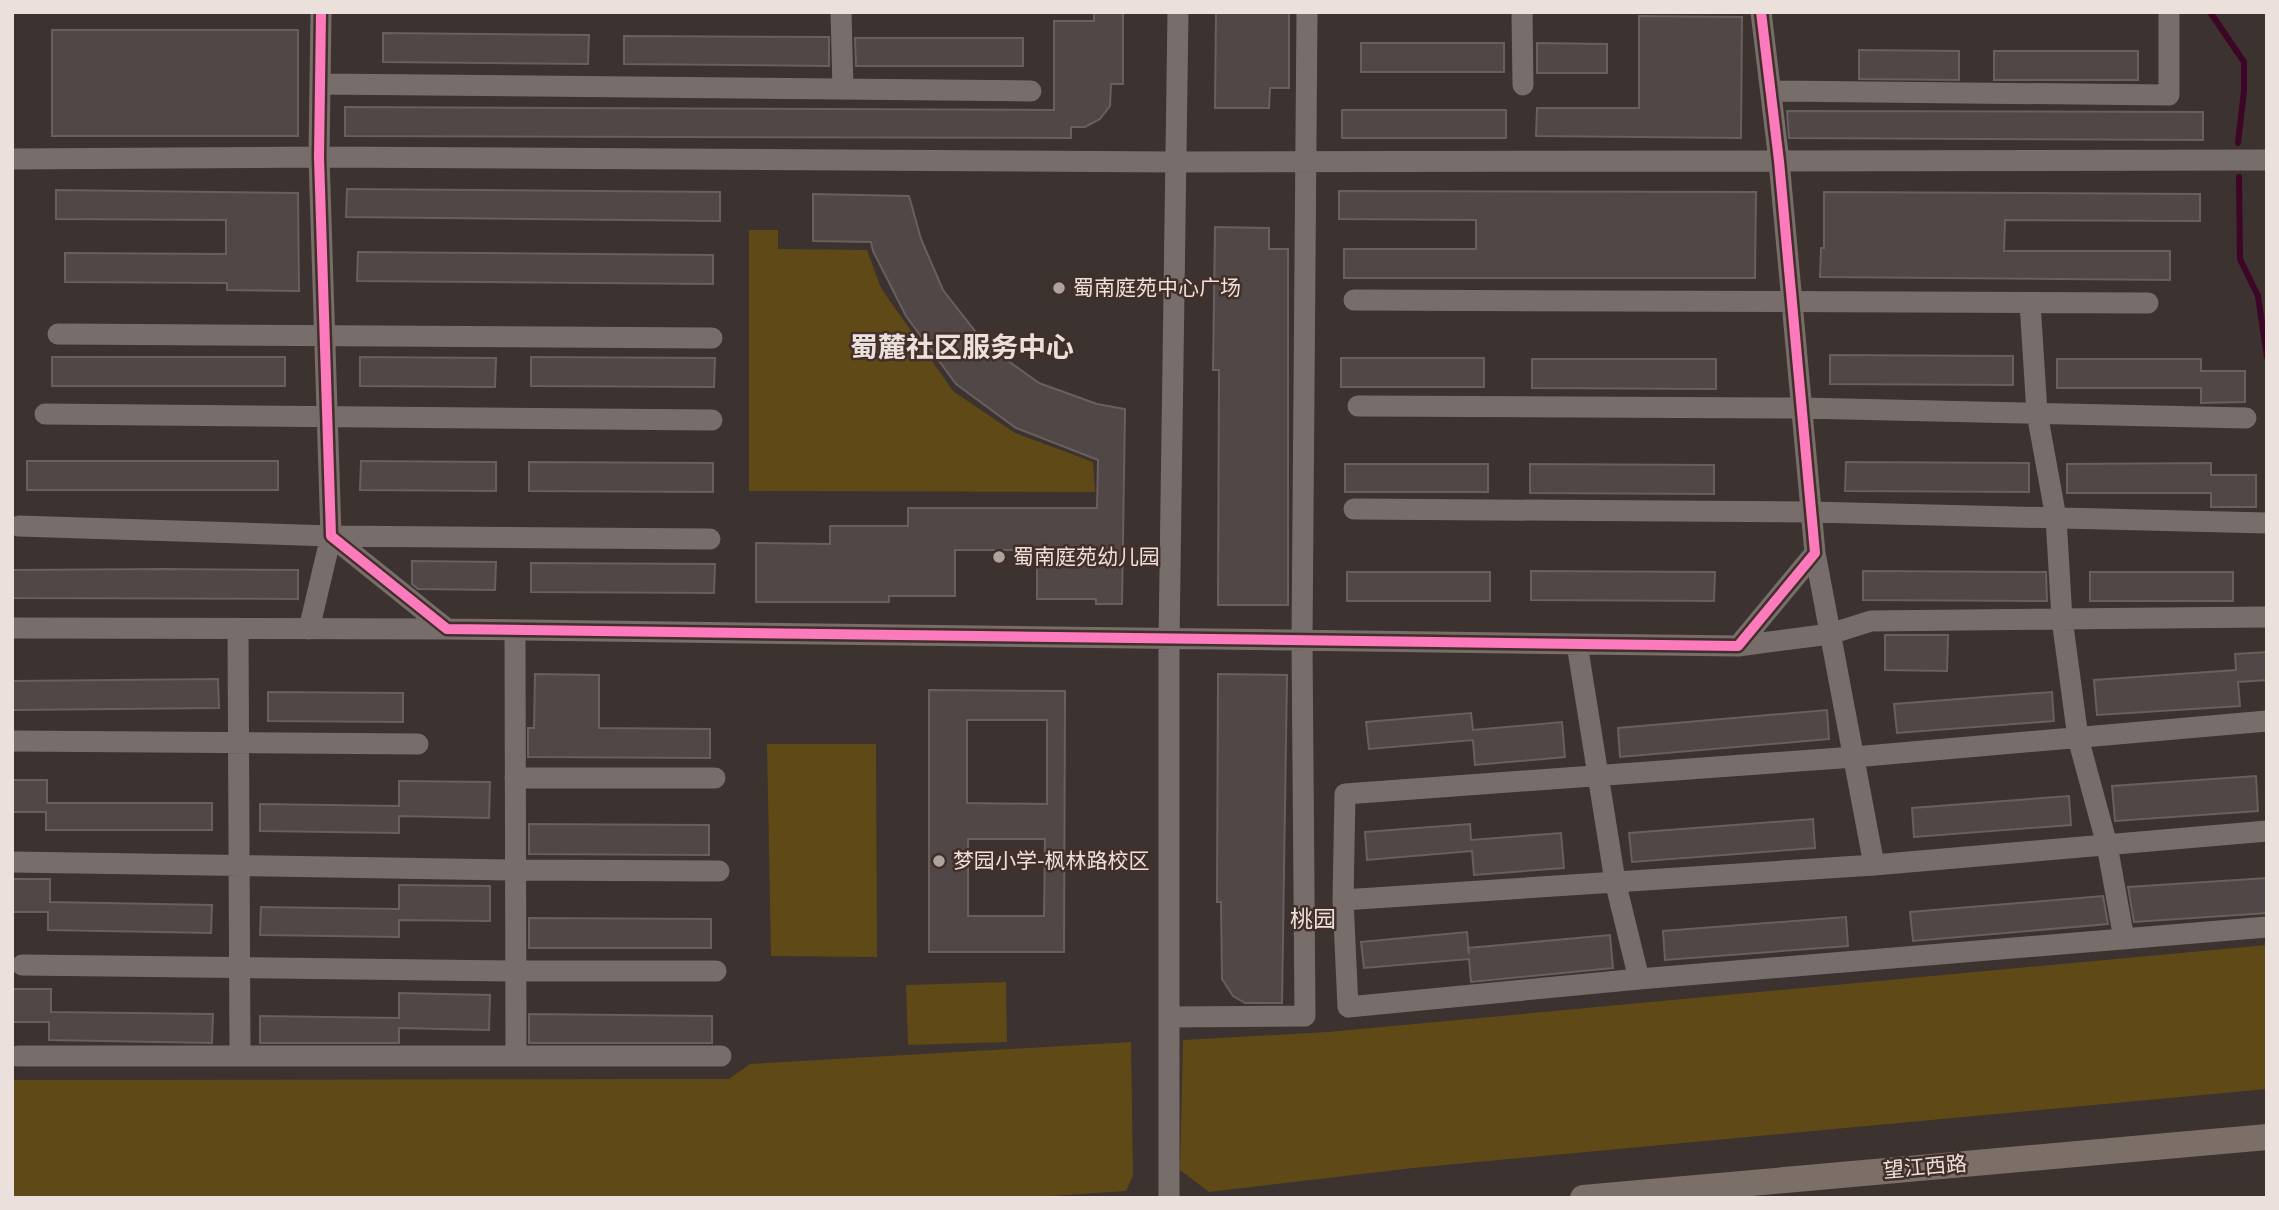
<svg xmlns="http://www.w3.org/2000/svg" width="2279" height="1210" font-family="'DejaVu Sans','Noto Sans SC',sans-serif">
<style>
.green{fill:#5f4917}
.lines{fill:none;stroke-linecap:round;stroke-linejoin:round}
.stream{stroke:#3d0526;stroke-width:6}
.building{fill:#504746;stroke:#685f5e;stroke-width:2;fill-rule:evenodd}
.minor{stroke:#776e6b;stroke-width:21}
.major{stroke:#7b6f68;stroke-width:26}
.cycleway-casing{stroke:#422f29;stroke-width:15}
.cycleway{stroke:#fd7abc;stroke-width:10}
.poi-dot{fill:#aea39f;stroke:#422f29;stroke-width:2.5}
.labels{text-anchor:middle;stroke-width:5;stroke-linejoin:round;paint-order:stroke}
.poi-label{font-size:21px;fill:#ece0dc;stroke:#422f29;text-anchor:start}
.street-label{font-size:21px;fill:#ece0dc;stroke:#422f29}
.neighbourhood-label{font-size:23px;fill:#ece0dc;stroke:#422f29}
.district-label{font-size:28px;font-weight:bold;fill:#ece0dc;stroke:#422f29}
</style>
<rect width="100%" height="100%" fill="#3c322f"/>
<path class="green" d="M749,230H778V249L867,250L881,288L953,391L1015,433L1093,462L1095,492L749,491Z
M767,744H876L877,957L771,956Z
M2267,945V1089L1413,1168L1209,1192L1180,1170L1183,1040L1328,1032Z
M1006,982L1007,1042L908,1045L906,985Z
M1131,1042L1133,1176L1126,1191L1021,1198H12V1080L729,1079L750,1064Z"/>
<g class="lines">
<path class="stream" d="M2210,12L2244,62V91L2238,143
M2239,177L2240,259L2258,296L2267,357"/>
</g>
<path class="building" d="M1094,12H1123V84H1111L1110,106L1100,119L1085,127H1071V138L345,136V107L1054,110V21H1094Z
M1216,12H1289V88H1270L1269,108H1215Z
M1639,16L1742,17L1741,138L1536,136L1537,108H1639Z
M52,30H298V136H52Z
M383,33L589,35L588,64L383,62Z
M624,36L829,37V66L624,64Z
M855,38H1023V66H856Z
M1361,43H1504V72H1361Z
M1537,43L1607,44V73H1537Z
M1859,50L1959,51V80L1859,79Z
M1994,51H2138V80H1994Z
M1342,110H1506V138H1342Z
M1787,111L2203,112V140L1789,138Z
M347,189L720,192V221L346,217Z
M56,190L298,193L299,291L227,290V283L65,282V253L226,254V220L56,219Z
M1339,191L1756,192L1755,278H1344V249H1476V220L1339,219Z
M1824,192L2200,194V221L2005,220L2004,251H2170V280L1820,277L1821,248H1824Z
M813,194L909,196L921,239L943,290L986,345L1039,383L1097,404L1125,409L1122,604H1096V599H1037V550H955V596H889V602H756V543L830,544V526H908V508H1097L1098,460L1016,428L956,384L906,316L873,251L871,242L813,241Z
M1215,227L1269,228V249H1288V605H1218L1219,370H1213Z
M358,252L713,255V284L357,281Z
M1830,355L2013,356V385L1830,384Z
M52,357H285V386H52Z
M360,357L496,358L495,387L360,386Z
M531,357L715,358L714,387L531,386Z
M1341,358H1484V387H1341Z
M1532,359H1716V389L1532,388Z
M2057,359H2201V371H2245V402L2201,403V388H2057Z
M27,461H278V490H27Z
M361,461L496,462V491L360,490Z
M529,462L713,463V492L529,491Z
M1846,462L2029,463V492L1845,491Z
M2211,463V475H2256V507H2211V493H2067V464Z
M1345,464H1488V492H1345Z
M1530,464L1714,465V494L1530,493Z
M412,561L496,562L495,590L418,589L412,584Z
M531,563L715,564L714,593L531,592Z
M163,569L298,570V599L12,598V570Z
M1531,571L1715,572L1714,601L1531,600Z
M1863,571L2046,572L2047,601L1863,600Z
M1347,572H1490V601H1347Z
M2090,572H2233V601H2090Z
M1885,635H1948L1947,671L1885,670Z
M2267,652V680L2238,682L2240,706L2097,715L2094,680L2236,670L2235,654Z
M535,674L599,675V728L710,729V758L528,757V728H534Z
M1218,674L1287,675L1282,1003H1245L1233,996L1222,979L1221,902H1217Z
M218,679L219,708L12,710V681Z
M929,690L1065,691L1064,952H929ZM967,720H1047V804L967,803ZM968,839H1045L1044,916H968Z
M268,692L403,693V722L268,721Z
M2052,692L2054,721L1897,733L1894,704Z
M1827,710L1829,739L1620,757L1618,728Z
M1471,713L1473,730L1562,722L1565,757L1475,765L1473,740L1369,749L1366,722Z
M2256,776L2258,811L2115,821L2112,786Z
M12,780H47V803H212V830H46V812H12Z
M399,781L490,782L489,818L399,816V833L260,831V804L399,806Z
M2069,796L2071,825L1914,837L1912,808Z
M1813,819L1815,848L1632,862L1629,833Z
M529,824L709,825V855L529,854Z
M1470,824L1471,840L1561,833L1564,868L1474,875L1472,851L1367,860L1365,832Z
M2267,878V913L2134,922L2128,887Z
M12,879H50V902L212,905L211,933L48,930V912H12Z
M399,885L490,886V921L399,920V937L260,935L261,907L399,909Z
M2103,896L2108,924L1913,941L1910,912Z
M1846,917L1848,946L1665,960L1663,931Z
M529,918L711,919V948H529Z
M1467,932L1469,954L1468,948L1610,935L1613,968L1471,982L1469,959L1364,968L1361,942Z
M12,989H51V1012L213,1014L212,1043L49,1040V1022H12Z
M399,993L490,995L489,1030L399,1028V1043H260V1016L399,1018Z
M529,1014L712,1016V1043H529Z"/>
<g class="lines">
<path class="minor" d="M321,12L319,157L331,536L447,629L1738,646L1815,553L1779,161L1761,12
M841,12L843,89
M1522,12L1523,85
M320,84L1031,91
M1771,91L2169,95V12
M12,159L319,157L1175,162L2267,160
M1354,300L2148,303
M2030,303L2037,413L2056,518L2062,619L2078,738L2107,845L2124,939
M58,334L712,338
M1358,406L1802,408L2246,418
M45,414L712,420
M1354,509L1811,512L2267,523
M19,526L331,536L710,539
M1815,553L1874,865L2267,831
M12,628L447,629
M238,629L240,1056
M309,629L331,536
M1577,644L1615,881L1639,979L2267,927
M1738,646L1830,634L1871,621L2267,617
M12,741L418,744
M515,778H715
M12,862L516,870L719,871
M1343,900L1874,865
M22,965L516,971H716
M1639,979L1348,1007L1343,900L1345,794L1854,757L2267,721
M1170,1017L1305,1016L1302,641L1307,12
M18,1056H516L515,630
M516,1056H721
M1169,1198V642L1178,12"/>
<path class="major" d="M1583,1198L2267,1137"/>
<defs>
<path id="cycleway" d="M321,12L319,157L331,536L447,629L1738,646L1815,553L1779,161L1761,12"/>
</defs>
<use href="#cycleway" class="cycleway-casing"/>
<use href="#cycleway" class="cycleway"/>
</g>
<g class="poi-dot">
<circle cx="1059" cy="288" r="7"/>
<circle cx="999" cy="557" r="7"/>
<circle cx="939" cy="861" r="7"/>
</g>
<g class="labels">
<g class="poi-label">
<text x="1073" y="295">蜀南庭苑中心广场</text>
<text x="1013" y="564">蜀南庭苑幼儿园</text>
<text x="953" y="868">梦园小学-枫林路校区</text>
</g>
<g class="street-label">
<text transform="translate(1925 1167) rotate(-5)" y="7">望江西路</text>
</g>
<g class="neighbourhood-label">
<text x="1313" y="927">桃园</text>
</g>
<g class="district-label">
<text x="962" y="357">蜀麓社区服务中心</text>
</g>
</g>
<rect width="2279" height="1210" fill="none" stroke="#ece0dc" stroke-width="28"/>
</svg>
